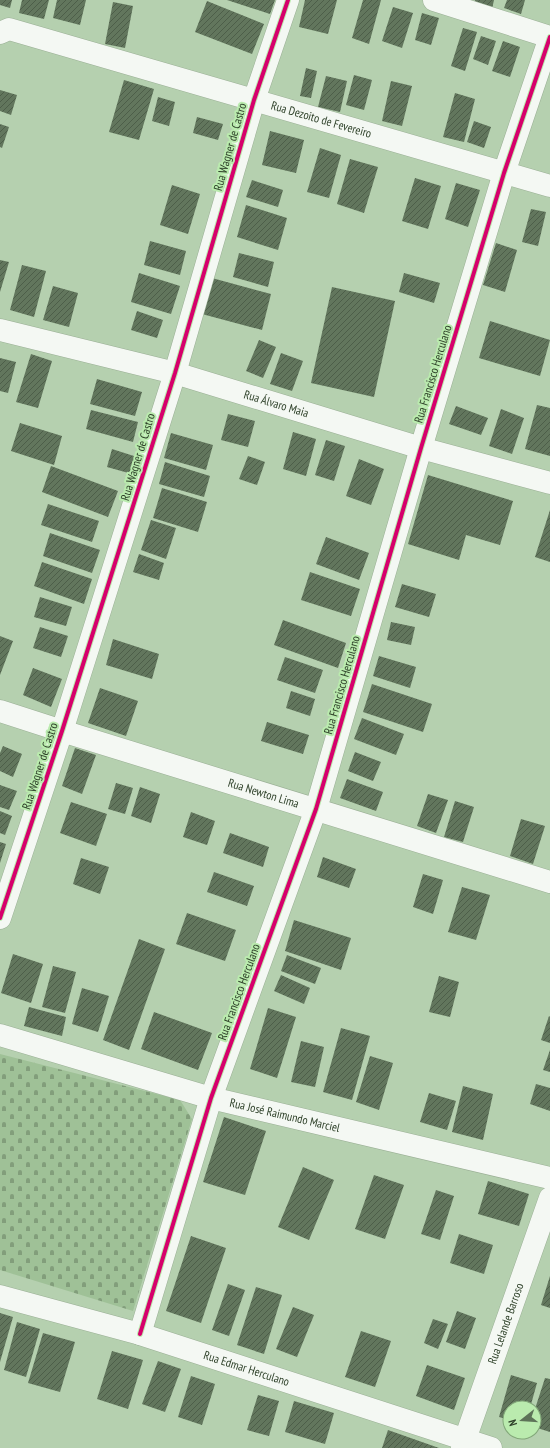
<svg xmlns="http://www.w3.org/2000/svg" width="550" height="1448" font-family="'PT Sans Narrow',sans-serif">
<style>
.cemetery{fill:url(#cemetery-stones)}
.building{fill:url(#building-hatch)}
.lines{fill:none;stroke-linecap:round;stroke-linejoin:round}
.minor-casing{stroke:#9aaf95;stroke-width:23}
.minor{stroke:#f4f8f3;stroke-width:22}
.cycleway-casing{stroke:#baebae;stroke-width:6}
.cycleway{stroke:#d6006c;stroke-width:4}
.labels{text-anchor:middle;stroke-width:4;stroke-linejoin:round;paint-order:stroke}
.street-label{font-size:12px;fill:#2e4129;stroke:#baebae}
</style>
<defs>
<pattern id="cemetery-stones" width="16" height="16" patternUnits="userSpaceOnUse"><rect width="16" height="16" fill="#9fc197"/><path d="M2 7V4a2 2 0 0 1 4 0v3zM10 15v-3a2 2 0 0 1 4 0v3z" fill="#829e7b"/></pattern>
<pattern id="building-hatch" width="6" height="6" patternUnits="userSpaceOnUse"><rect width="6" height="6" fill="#62765d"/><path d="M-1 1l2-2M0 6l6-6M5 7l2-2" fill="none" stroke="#4d5e49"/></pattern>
</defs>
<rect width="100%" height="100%" fill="#b5d0af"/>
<path class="cemetery" d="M0,1054L180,1100L192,1119L133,1311L0,1270Z"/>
<path class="building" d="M0,0H12L10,8L0,5Z
M22,0H49L44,19L19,13Z
M57,0H86L80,25L53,18Z
M227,0H275L270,14Z
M305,0H337L328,34L299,27Z
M363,0H381L369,44L352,38Z
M475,0H494L492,9L474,4Z
M507,0H525L521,14L504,8Z
M207,1L264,24L252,54L195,32Z
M113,2L133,6L125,48L105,44Z
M393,7L413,13L402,48L382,41Z
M422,13L439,18L431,45L415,40Z
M463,28L477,32L465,71L451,66Z
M481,36L496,41L488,65L473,59Z
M503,41L520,47L510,77L492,71Z
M306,68L317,71L311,98L300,96Z
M354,75L372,80L364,110L346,105Z
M326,76L347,81L340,112L318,107Z
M124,80L154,89L139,140L109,132Z
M391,81L412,86L402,126L382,121Z
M0,90L17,95L11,115L0,111Z
M455,93L475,99L464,142L443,137Z
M158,97L175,102L169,126L152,121Z
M197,117L223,124L218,140L193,133Z
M474,121L491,127L484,148L467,142Z
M0,124L9,127L2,148L0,147Z
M270,131L304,140L296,173L262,165Z
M320,148L341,155L329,198L307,192Z
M350,159L378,167L364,213L337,204Z
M415,178L441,186L428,229L402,221Z
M252,180L283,190L278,207L246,197Z
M456,183L480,190L468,227L445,219Z
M172,185L200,194L188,234L160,225Z
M246,205L287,218L278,250L237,237Z
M531,209L546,212L538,246L522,242Z
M150,241L186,251L180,275L144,265Z
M496,243L517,250L505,292L483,285Z
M239,253L274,262L268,287L233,277Z
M0,260L9,262L0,292Z
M22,265L46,271L34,317L10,310Z
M139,273L180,286L171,314L131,302Z
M404,273L440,283L434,303L399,292Z
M212,278L271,294L262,330L202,314Z
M53,286L78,293L69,327L43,320Z
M332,287L395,301L374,397L311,383Z
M137,311L163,320L157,338L131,330Z
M490,321L550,340L540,376L479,358Z
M259,340L276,347L263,378L246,371Z
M281,353L303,361L292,391L270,384Z
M31,354L52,361L38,408L16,402Z
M0,358L16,362L8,393L0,391Z
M97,379L142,392L135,416L90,404Z
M537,405L550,408V456L525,449Z
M456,406L488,418L481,435L449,424Z
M501,409L524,418L512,454L489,446Z
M91,410L138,422L133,442L86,429Z
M228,414L255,421L248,447L221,440Z
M20,423L62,436L54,465L11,451Z
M293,432L316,439L306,476L283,469Z
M171,433L213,445L206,470L164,458Z
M326,440L345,446L334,481L315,475Z
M112,449L137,457L132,474L107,467Z
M248,456L265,462L257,485L239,479Z
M359,459L384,469L371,505L346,496Z
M165,462L210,476L204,497L159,484Z
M51,466L118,491L108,517L42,492Z
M428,475L513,501L500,545L466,535L459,560L408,544Z
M162,488L207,502L198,532L153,518Z
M48,504L99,521L92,542L41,525Z
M550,510V562L535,557Z
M151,520L176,528L166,559L141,550Z
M50,533L100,550L92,573L43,556Z
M326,537L369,553L359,580L316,564Z
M139,554L164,563L159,580L133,572Z
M42,562L92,579L84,604L34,586Z
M310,572L360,589L351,616L301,600Z
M402,584L436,594L429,617L395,607Z
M40,597L72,607L66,626L34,617Z
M283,620L346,643L338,668L274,645Z
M391,622L415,627L411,645L387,640Z
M40,627L68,636L61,657L33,648Z
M0,636L13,641L0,675Z
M113,639L159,654L152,679L106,665Z
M379,656L416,667L410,688L373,676Z
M285,657L323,670L315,693L277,680Z
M33,668L62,679L51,707L23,695Z
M372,684L432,704L423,732L363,712Z
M100,688L138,701L126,736L88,723Z
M291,691L315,699L310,716L286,708Z
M362,718L404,734L396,755L354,739Z
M267,722L309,735L303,754L261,741Z
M3,746L22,754L13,777L0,771V753Z
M75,748L96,755L82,794L62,786Z
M355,752L381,762L373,781L348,771Z
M347,779L383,792L376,811L340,798Z
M116,783L133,788L125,814L108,809Z
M0,785L17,791L9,810L0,807Z
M140,787L160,794L151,823L131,816Z
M428,794L448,800L436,833L417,826Z
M455,801L474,807L463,842L444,837Z
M71,802L107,814L96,846L60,833Z
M0,811L12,816L5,835L0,833Z
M191,812L215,821L207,845L183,837Z
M521,819L545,826L533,864L510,856Z
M230,833L269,847L263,867L223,853Z
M0,842L6,844L0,863Z
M323,857L356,869L349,888L317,877Z
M81,858L109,867L100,894L73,884Z
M214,872L254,886L247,906L207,892Z
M423,874L443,880L433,914L413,907Z
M462,887L490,895L476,940L448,932Z
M187,913L236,930L225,961L176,944Z
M294,920L351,938L341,970L285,951Z
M139,939L165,949L129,1050L103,1040Z
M13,954L43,964L31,1003L1,993Z
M287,955L321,968L315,984L281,971Z
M53,966L76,972L65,1013L42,1007Z
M281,975L310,988L304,1004L274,991Z
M439,976L459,982L450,1017L429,1012Z
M82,988L109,996L98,1032L72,1024Z
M29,1007L66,1017L62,1036L24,1026Z
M268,1008L296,1017L277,1078L250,1069Z
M154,1012L212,1033L198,1070L141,1049Z
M549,1016L550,1017V1043L541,1040Z
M341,1028L370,1036L352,1100L323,1092Z
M301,1041L324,1047L315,1087L291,1082Z
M550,1050V1072L543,1070Z
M370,1056L393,1063L379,1110L356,1102Z
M536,1084L550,1088V1111L530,1104Z
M463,1086L493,1094L483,1140L452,1132Z
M429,1093L456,1101L447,1130L420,1122Z
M224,1117L266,1131L245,1195L203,1182Z
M303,1167L334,1180L309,1240L278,1227Z
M374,1175L404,1185L385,1239L355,1229Z
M488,1181L529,1194L519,1226L478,1214Z
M436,1190L454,1196L440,1240L421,1234Z
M459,1234L493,1245L484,1274L450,1263Z
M191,1236L226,1248L201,1323L166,1311Z
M550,1276V1308L541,1305Z
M228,1284L245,1290L229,1336L212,1330Z
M256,1287L282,1295L264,1354L237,1345Z
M293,1307L314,1315L297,1357L276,1349Z
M457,1311L476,1318L465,1349L446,1342Z
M0,1313L13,1317L0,1362Z
M433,1319L448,1324L438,1349L424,1343Z
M17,1322L40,1329L26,1377L4,1370Z
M361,1331L391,1341L375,1387L345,1377Z
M43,1333L75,1342L60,1392L28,1383Z
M112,1351L143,1360L128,1409L97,1399Z
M158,1361L181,1369L165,1412L142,1404Z
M427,1365L465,1378L454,1410L416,1396Z
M511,1375L537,1383L530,1408H510V1420L499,1417Z
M191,1376L215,1384L202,1425L178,1417Z
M545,1378L550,1379V1432L534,1427V1412Z
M258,1395L279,1401L269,1436L247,1430Z
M294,1401L334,1413L325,1444L285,1432Z
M388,1430L439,1448H382Z"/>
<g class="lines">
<defs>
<g id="minor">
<path d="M434,0L550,37"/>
<path id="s1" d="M0,33L9,29L550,186"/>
<path id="s2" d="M0,330L175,373L421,448L550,483"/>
<path id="s3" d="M0,711L62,731L550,882"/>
<path d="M0,918L62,731L175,373L254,100L288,0"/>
<path id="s4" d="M0,1035L211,1098L550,1178"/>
<path id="s5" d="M0,1296L140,1334L491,1448"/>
<path d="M140,1334L211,1098L316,809L421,448L504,173L550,37"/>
<path id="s6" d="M462,1448L550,1198"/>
</g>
</defs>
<use href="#minor" class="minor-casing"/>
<use href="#minor" class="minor"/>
<defs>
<path id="cycleway" d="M0,918L62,731L175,373L254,100L288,0
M140,1334L211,1098L316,809L421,448L504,173L550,37"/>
</defs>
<use href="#cycleway" class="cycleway-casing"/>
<use href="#cycleway" class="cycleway"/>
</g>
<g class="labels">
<g class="street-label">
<text dy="4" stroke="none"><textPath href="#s1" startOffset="335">Rua Dezoito de Fevereiro</textPath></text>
<text transform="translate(230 147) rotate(-74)" y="4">Rua Wagner de Castro</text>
<text transform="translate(433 374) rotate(-73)" y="4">Rua Francisco Herculano</text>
<text dy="4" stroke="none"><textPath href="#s2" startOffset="286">Rua Álvaro Maia</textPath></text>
<text transform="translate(138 457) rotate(-73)" y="4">Rua Wagner de Castro</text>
<text transform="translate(342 685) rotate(-74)" y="4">Rua Francisco Herculano</text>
<text transform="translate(40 766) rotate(-72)" y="4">Rua Wagner de Castro</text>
<text dy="4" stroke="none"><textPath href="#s3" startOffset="276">Rua Newton Lima</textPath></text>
<text transform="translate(239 992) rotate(-70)" y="4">Rua Francisco Herculano</text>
<text dy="4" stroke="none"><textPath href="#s4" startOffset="296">Rua José Raimundo Marciel</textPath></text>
<text dy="4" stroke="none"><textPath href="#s6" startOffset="132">Rua Lelande Barroso</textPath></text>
<text dy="4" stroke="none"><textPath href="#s5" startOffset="257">Rua Edmar Herculano</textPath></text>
</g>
</g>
<g transform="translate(522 1420) rotate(253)"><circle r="19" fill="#baebae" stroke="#82a779"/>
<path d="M0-3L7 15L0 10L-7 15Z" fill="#5d7358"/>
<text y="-6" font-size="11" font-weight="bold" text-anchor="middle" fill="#2e4129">N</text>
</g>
</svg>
